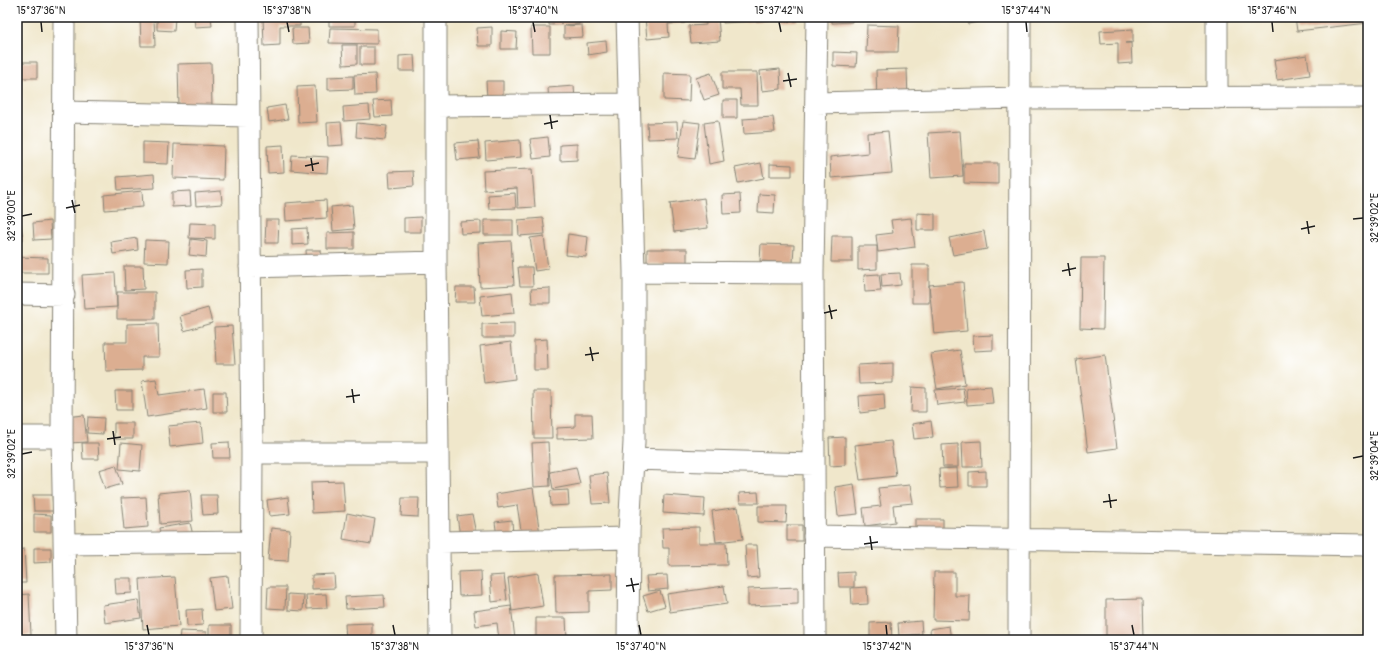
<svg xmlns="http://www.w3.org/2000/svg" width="1385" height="657" font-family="Pangolin,sans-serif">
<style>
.building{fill:#dcae91}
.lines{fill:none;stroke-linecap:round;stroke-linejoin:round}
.minor-casing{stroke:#868274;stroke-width:23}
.minor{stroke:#fff;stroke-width:21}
.ticks{fill:none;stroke:#1c1c1c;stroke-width:1.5}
.neatline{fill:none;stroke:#1c1c1c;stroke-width:1.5}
.ticks-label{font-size:10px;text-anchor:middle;fill:#1c1c1c}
</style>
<rect width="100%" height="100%" fill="#fff"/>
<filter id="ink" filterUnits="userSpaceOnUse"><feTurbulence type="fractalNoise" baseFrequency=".025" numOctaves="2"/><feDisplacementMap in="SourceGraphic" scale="8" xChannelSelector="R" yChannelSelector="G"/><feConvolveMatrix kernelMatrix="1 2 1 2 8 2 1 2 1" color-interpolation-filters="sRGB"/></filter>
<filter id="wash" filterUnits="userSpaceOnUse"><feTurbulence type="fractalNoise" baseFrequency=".012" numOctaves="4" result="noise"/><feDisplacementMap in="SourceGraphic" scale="16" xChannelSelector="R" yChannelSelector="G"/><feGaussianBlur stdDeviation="0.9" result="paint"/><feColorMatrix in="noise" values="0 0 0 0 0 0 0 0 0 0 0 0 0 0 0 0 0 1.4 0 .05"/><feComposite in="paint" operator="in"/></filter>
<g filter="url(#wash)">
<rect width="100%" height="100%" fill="#f0e7cb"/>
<g id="blocks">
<path class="building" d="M140,17H154L155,46H141Z
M157,17H175L174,31L157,30Z
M194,17H211L212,26L195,27Z
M263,17H300V26H280V45L264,46Z
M329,17H355V26H329Z
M491,17H509L510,18L491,21Z
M549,17H579V24L549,25Z
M645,17H684L685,23L668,24L669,37L647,39Z
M705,17H718L720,41L691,43L689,26L706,25Z
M723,17H773V20L723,23Z
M781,17H797V21L781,22Z
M832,17H852V22L832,23Z
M967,17H986L987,20L968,24Z
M1295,17H1367L1368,23L1297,31Z
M582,25L583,37L564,38V26Z
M867,25L899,26L898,52H866Z
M492,27V46H478L477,28Z
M531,27H550V53H532Z
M292,28H308L309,43L293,44Z
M330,28L377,29V44L329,43Z
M1133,29V42L1125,43H1131L1132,63L1118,64V43L1101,44L1100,31Z
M501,31L517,32L516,49H501Z
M606,41L607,52L588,55L587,43Z
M342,45H357V64L343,65Z
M360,47H374V65H360Z
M833,52L857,53L856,67L833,66Z
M414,55L415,71H399V56Z
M1307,55L1310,75L1277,80L1274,60Z
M21,62H37V78H21Z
M211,63L212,108H179L178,64Z
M780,69L781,89L762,91L760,71Z
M907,69L908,100L877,101L876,70Z
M722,72H757L758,105H741L740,89H722Z
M664,73L690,74L689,101L664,100Z
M711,73L719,95L704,100L696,78Z
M375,74L376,94L355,95L354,75Z
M353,76V89L328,90V77Z
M486,81H503V97L487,98Z
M315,86L317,122L298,123L297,87Z
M574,86L575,100L549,103L548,88Z
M391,100L392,116L375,117L373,101Z
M723,100H737V118H723Z
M285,105L288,119L269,122L267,108Z
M369,105L370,119L344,121L343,107Z
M773,117L775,132L744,134L743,119Z
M683,121L700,123L695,159L678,157Z
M718,121L724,161L709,164L704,123Z
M341,122L343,145L328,146L327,123Z
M677,122L678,138L648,139L647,123Z
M357,123L387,126L385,140L356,137Z
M888,131L892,173L831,178L830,157L868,153L867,133Z
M960,131L963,176L931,178L928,133Z
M548,137L550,157L533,159L530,139Z
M520,140L521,157L486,160L485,143Z
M478,141L480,158L457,160L455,143Z
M143,142L169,143L168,164L143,163Z
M174,144L224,146L223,180L173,178Z
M577,144V160L560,161V145Z
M283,145L284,172L268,173L267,146Z
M292,155L328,157L327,173L291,170Z
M761,163L764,178L738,183L735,168Z
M964,163H998V184L964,183Z
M770,164L792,165V176H770Z
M532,169L535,207L518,208L517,188L484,190L483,171Z
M413,171L414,186L390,188L389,172Z
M154,174L155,188L118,190L117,177Z
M142,191L143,207L105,210L104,195Z
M190,191L191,206L172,207V192Z
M221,191L222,204L196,206L195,193Z
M515,193L516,208L489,209L488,195Z
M740,194L741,213L723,214L722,195Z
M759,194L775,195L774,213L758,212Z
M704,198L708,228L674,232L670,203Z
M326,200L327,218L286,221L285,203Z
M352,205L354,229L333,231L331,207Z
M917,213L935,214V230H917Z
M421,217V232H404V218Z
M543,218L545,234L519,236L518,220Z
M911,218L915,247L878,252L876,235L893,233L891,220Z
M17,219H20L23,240L17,241Z
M266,220H279L278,243H265Z
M484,220H513V235H484Z
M50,221L51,239L34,240L33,223Z
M481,221V233L461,234L460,222Z
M190,223L215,224V239L189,238Z
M307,228L308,244L292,245V229Z
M984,231L987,249L953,255L949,238Z
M354,232V249H327V233Z
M568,234L588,237L586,257L566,255Z
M544,236L548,269L535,271L530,238Z
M832,236H852V262H831Z
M137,238L138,250L113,254L111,242Z
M191,239L207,241L206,257L189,255Z
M145,240L169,241L168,263L144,262Z
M511,241L514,285L480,287L478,243Z
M761,244L794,245L793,263L760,261Z
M858,246H877V269L858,270Z
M647,249H687V264H647Z
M306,250H321L322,265L307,266Z
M17,257L48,258V273H17Z
M1081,258H1104L1103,329L1080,328Z
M912,265H929V303H912Z
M124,266H143L144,289L125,290Z
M518,267H532L533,286H520Z
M202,269V287L187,288L186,270Z
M115,273L117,307L84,309L82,275Z
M900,273L901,285L882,287L881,274Z
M879,274L881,291L865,292L864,275Z
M963,282L967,331L934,334L929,285Z
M456,287H474L475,302H455Z
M550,288V303H532L531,289Z
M117,292H155V319H117Z
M512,292L514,313L482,316L480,296Z
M208,308L212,323L184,331L180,316Z
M158,323L159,357H142V370L106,371L105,342H127V324Z
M514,323V338H482V324Z
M232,326L235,364H216L214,327Z
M993,335V350L974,351L973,336Z
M547,339L548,370H534V340Z
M511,342L515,379L484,383L480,346Z
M960,350L965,384L937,389L931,354Z
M1105,355L1117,448L1088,452L1076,359Z
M893,363V383L859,384L858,365Z
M156,379L159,395L204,389L207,408L147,417L142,381Z
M991,386L993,403L967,405L966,388Z
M912,387L926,388V412H911Z
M963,388L965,402L937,405L935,390Z
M115,391H132V410H116Z
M533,391H551L552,438H534Z
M213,392H226L227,412H213Z
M884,394L885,410L860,413L859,396Z
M575,414H592L593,438L557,439V428L575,427Z
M84,415L87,442L69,443L66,417Z
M88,417L104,418L103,434L87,433Z
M931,421L933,437L914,439L912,424Z
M114,423H133V439H114Z
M201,423L203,443L170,447L168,426Z
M845,437V465L830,466L829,438Z
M891,441L896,476L860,480L855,445Z
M981,441L982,467H963L962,442Z
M229,442L230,458H213L212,443Z
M548,442L550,486L534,487L532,443Z
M82,443H98L99,459H83Z
M121,443L142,445L140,471L119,469Z
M958,444V467H943L942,445Z
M116,465L122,484L105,489L99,470Z
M576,467L580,484L553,489L550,472Z
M957,468L958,487L940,488L939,469Z
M986,471V486H969V472Z
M607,473L610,503L592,504L589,475Z
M343,481L345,511L312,513L311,482Z
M854,484L858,514L838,516L835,487Z
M910,485L913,503L893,505L895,522L865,526L863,508L881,506L878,488Z
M533,488L540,534L522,536L517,505L498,508L496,494Z
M190,490L193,521L160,524L158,493Z
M568,490L569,505L551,506L550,491Z
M758,492L759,503H740L739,493Z
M33,495H52L53,511H34Z
M201,495H217L218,514L203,515Z
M664,495L705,498L704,516L663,513Z
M1368,496V520H1366L1363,497Z
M146,497L148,527L124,529L121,498Z
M288,497L290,514L269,516L267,500Z
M402,498H419L418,517L401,516Z
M758,506H787L786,523L758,522Z
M738,507L743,539L716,542L712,511Z
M347,513L375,519L371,544L343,539Z
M34,514L51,515V532H34Z
M472,514L476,534L460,536L457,516Z
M915,519H943V528L915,529Z
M512,520L513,536L497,537L495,522Z
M190,523L193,535L161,540L159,528Z
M787,525H802V541H787Z
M699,527V543H726L727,565L669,566V548H663L662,528Z
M271,528L290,530L288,561L268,560Z
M745,545H757L759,577L747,578Z
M34,548H51V562L34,563Z
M24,549L26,583H17V550Z
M481,571L482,595L459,596L458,572Z
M854,572V587H839L838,573Z
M934,572H955V596H970L969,621L933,620Z
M538,573L543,606L512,611L508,578Z
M334,574L335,588L312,589V575Z
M612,574V590L589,591V612L556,613L555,575Z
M504,575L507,600L492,602L490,576Z
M667,575L668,589L648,591L646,576Z
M228,576L232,609L214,611L210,578Z
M175,577L179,626L143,629L140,579Z
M115,578H132V593L116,594Z
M724,586L727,604L670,612L667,594Z
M268,587H286L285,609L267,608Z
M798,587V604L748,606V589Z
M867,587L868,604L852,605L851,588Z
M660,591L665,606L648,611L643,596Z
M29,594L31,635L17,636V595Z
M288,594L304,595L303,611L288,610Z
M326,594L327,608L307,609L306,595Z
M384,595L385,607L346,609L345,597Z
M1142,599L1143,640H1106V600Z
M138,600L141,618L105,623L103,605Z
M511,606L515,639L499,640L497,623L476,626L474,611Z
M202,609L203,625L187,626L186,610Z
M536,618H566L567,639L536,640Z
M921,621L922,634L899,636L898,623Z
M891,622L892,640H870V623Z
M372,623V640H346L345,624Z
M209,625H231V639H209Z
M949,626L951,640H931L930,629Z
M180,631L206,632V640H179Z"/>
</g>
</g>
<g filter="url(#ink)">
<use href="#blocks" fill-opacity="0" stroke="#868274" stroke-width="1"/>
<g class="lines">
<defs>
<path id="minor" d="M64,17L62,437L66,640
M248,17L252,453L251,640
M436,17V262L440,640
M627,17L634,272V442L629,532L628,640
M1217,17V98
M816,103L1019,98L1368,97
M436,106L629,104
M64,112L248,116
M250,267L436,262
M634,272L813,273
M17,294L64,295
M17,437H62
M252,453H438
M633,459L813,464
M814,536L1368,545
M440,542L629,538
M64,544L251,542
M815,640L813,273L817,17
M1019,640L1020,17"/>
</defs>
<use href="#minor" class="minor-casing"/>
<use href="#minor" class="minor"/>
</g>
</g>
<path class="ticks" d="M41,22L42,32M287,22L289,32M533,22L535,32M779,22L781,32M1026,22L1027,32M1272,22L1273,32M788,73L791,87M783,81L797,79M550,115L552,129M544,124L558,121M311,158L313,171M305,166L319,163M72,200L75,213M66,208L80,205M22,216L32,214M1353,219L1363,218M1307,221L1309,234M1301,229L1315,226M1068,263L1070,276M1062,271L1076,268M829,305L832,319M824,313L837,310M590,347L593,361M585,355L599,353M352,389L354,403M346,397L360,395M113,431L115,445M107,439L121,437M22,454L32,452M1353,458L1363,456M1109,494L1111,508M1103,502L1117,500M870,536L872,550M864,544L878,542M631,578L634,592M626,586L639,584M147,625L149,635M393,625L395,635M639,625L641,635M886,625L887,635M1132,625L1134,635"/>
<rect width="1385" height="657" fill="none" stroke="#fff" stroke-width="44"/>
<rect x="22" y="22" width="1341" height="613" class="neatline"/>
<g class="ticks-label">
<text x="41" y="14">15°37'36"N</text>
<text x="287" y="14">15°37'38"N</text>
<text x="533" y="14">15°37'40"N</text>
<text x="779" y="14">15°37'42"N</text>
<text x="1026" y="14">15°37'44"N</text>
<text x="1272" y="14">15°37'46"N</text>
<text transform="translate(11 216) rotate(-90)" y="4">32°39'00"E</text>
<text transform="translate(1374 218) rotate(-90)" y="4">32°39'02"E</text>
<text transform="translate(11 454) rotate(-90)" y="4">32°39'02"E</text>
<text transform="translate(1374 456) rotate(-90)" y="4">32°39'04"E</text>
<text x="149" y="650">15°37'36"N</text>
<text x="395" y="650">15°37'38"N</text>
<text x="641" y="650">15°37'40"N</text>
<text x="887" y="650">15°37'42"N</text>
<text x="1134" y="650">15°37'44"N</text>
</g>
</svg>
